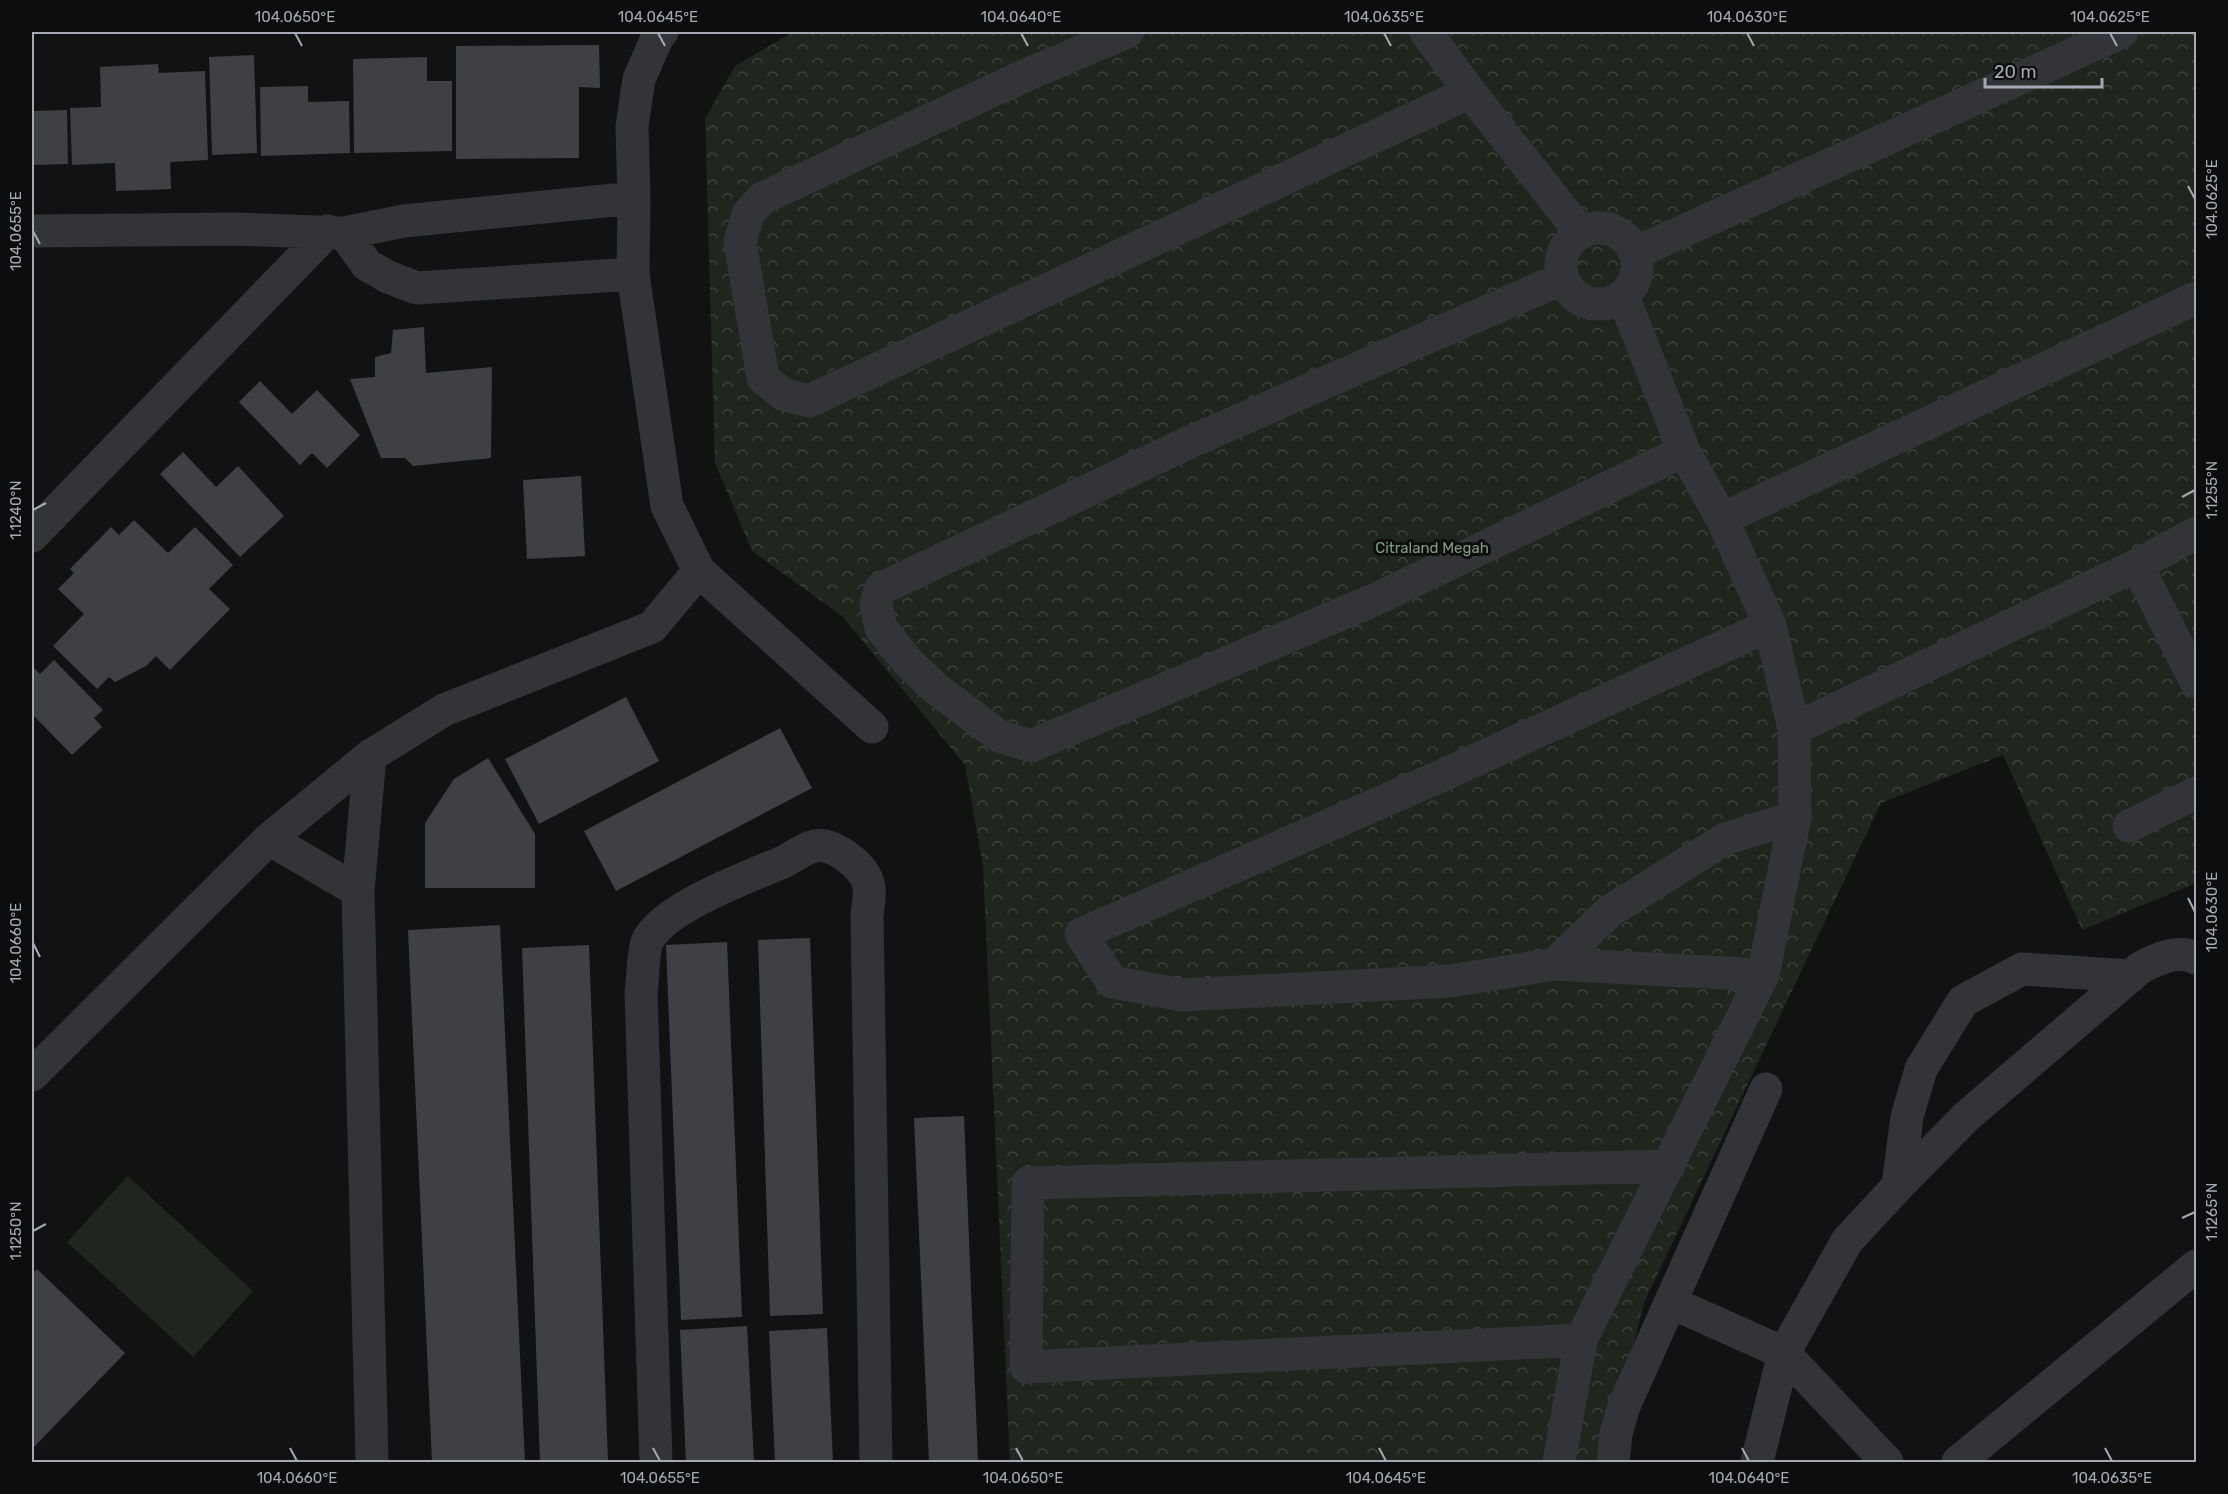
<svg xmlns="http://www.w3.org/2000/svg" width="2228" height="1494" font-family="Rubik,sans-serif">
<style>
.green{fill:#1e261e}
.park{fill:url(#park-crowns)}
.building{fill:#3e4043}
.lines{fill:none;stroke-linecap:round;stroke-linejoin:round}
.minor{stroke:#333438;stroke-width:33}
.ticks{fill:none;stroke:#a3aab4;stroke-width:2}
.labels{text-anchor:middle;stroke-width:6;stroke-linejoin:round;paint-order:stroke}
.park-label{font-size:15px;fill:#7b9f7a;stroke:#0d0d0e}
.neatline{fill:none;stroke:#a3aab4;stroke-width:2}
.ticks-label{font-size:15px;text-anchor:middle;fill:#a3aab4}
</style>
<defs>
<pattern id="park-crowns" width="20" height="18" patternUnits="userSpaceOnUse" patternTransform="scale(1.5)"><rect width="20" height="18" fill="#1e261e"/><path d="M2 6a3 3 0 1 1 6 0M12 15a3 3 0 1 1 6 0" fill="none" stroke="#3c433c"/></pattern>
</defs>
<rect width="100%" height="100%" fill="#121213"/>
<path class="green" d="M128,1176L253,1291L193,1357L67,1242Z"/>
<path class="park" d="M793,32H2196V883L2082,930L2003,755L1881,803L1644,1303L1604,1462H1010L983,866L965,765L842,616L752,551L715,463L705,119L735,66Z"/>
<path class="building" d="M599,45L600,88L579,87V158L456,159V46Z
M254,55L257,153L212,155L209,57Z
M427,57V81H452V151L354,153L353,59Z
M158,64L159,73L205,71L208,160L170,162L171,189L116,191L115,163L72,165L70,108L101,107L100,67Z
M308,86V102L349,101L350,153L261,156L260,87Z
M67,110L68,164L32,165V111Z
M424,327L426,373L492,367L491,458L413,466L405,458H381L350,379L375,377V357L391,353L393,330Z
M260,381L292,414L317,390L360,435L327,468L312,453L300,465L239,402Z
M183,452L216,487L238,466L284,516L240,557L160,474Z
M581,476L585,556L527,559L523,480Z
M134,520L168,553L195,527L233,565L209,589L230,609L170,670L156,656L146,666L115,682L109,677L97,689L53,646L84,614L58,589L74,573L70,569L111,527L119,535Z
M54,660L103,710L94,718L102,727L72,755L32,714V671L34,668L40,674Z
M626,697L659,761L539,824L505,759Z
M780,728L812,788L616,891L584,831Z
M488,758L535,834V888H425V823L454,779Z
M500,925L525,1462H432L408,930Z
M810,938L823,1314L770,1316L758,940Z
M727,942L742,1317L681,1320L666,945Z
M589,945L608,1462H540L522,948Z
M964,1116L978,1462H929L914,1118Z
M37,1269L125,1353L32,1449V1274Z
M747,1326L754,1462H686L680,1330Z
M827,1328L833,1462H775L769,1331Z"/>
<g class="lines">
<path class="minor" d="M662,32L658,36L639,79L632,126L634,198L633,274L667,506L699,571L872,727
M1127,32L1026,75L761,199L748,214L740,242L763,378L784,395L809,401L1470,92
M1426,32L1470,92L1581,233
M1561 266a38 38 0 1 1 76 0a38 38 0 1 1-76 0Z
M32,231L235,229L344,233L404,221L634,198
M344,233L367,265L388,277L417,288L633,274
M1635,253L2122,32
M1563,278L1190,442L880,589L876,605L881,628L907,661L934,687L999,736L1031,746L1374,600L1684,451
M1722,519L2196,298
M32,536L328,231
M2137,565L2196,682
M1794,729L2137,565L2196,533
M370,756L358,891L372,1462
M2129,826L2196,793
M269,839L358,891
M1555,964L1610,911L1725,839L1795,817
M1763,975L1555,964L1450,981L1182,995L1112,982L1081,934L1441,776L1770,625
M32,1075L269,839L370,756L444,710L652,627L699,571
M1898,1186L1907,1117L1921,1069L1963,1001L2022,969L2131,976
M1672,1303L1784,1353L1887,1462
M1581,1340L1026,1367L1028,1183L1669,1166
M656,1462L641,992C643,981 643,951 647,942C663,907 749,877 783,862C796,856 809,843 825,846C842,850 867,869 869,888C870,896 868,907 867,915L876,1462
M1559,1462L1581,1340L1763,975L1795,817L1794,729L1770,625L1722,519L1684,451L1623,296
M1613,1462L1616,1434L1624,1406L1766,1089
M1757,1462L1784,1353L1847,1241L1898,1186L1967,1116L2140,968C2157,959 2178,949 2196,958
M1958,1462L2196,1266"/>
</g>
<path class="ticks" d="M295,33L302,46M658,33L665,46M1021,33L1028,46M1384,33L1391,46M1747,33L1754,46M2110,33L2117,46M2188,186L2195,199M33,231L40,244M2182,497L2195,490M33,510L46,503M2188,898L2195,912M33,943L40,957M2182,1218L2195,1212M33,1231L46,1224M290,1448L297,1461M653,1448L660,1461M1016,1448L1023,1461M1379,1448L1386,1461M1742,1448L1749,1461M2105,1448L2112,1461"/>
<g class="labels">
<g class="park-label">
<text x="1432" y="553">Citraland Megah</text>
</g>
</g>
<rect width="2228" height="1494" fill="none" stroke="#0d0d0e" stroke-width="66"/>
<path d="M1985 78v9h117v-9" fill="none" stroke="#a3aab4" stroke-width="3"/>
<text x="1994" y="78" font-size="18" fill="#a3aab4" stroke="#0d0d0e" stroke-width="4.5" paint-order="stroke">20 m</text>
<rect x="33" y="33" width="2162" height="1428" class="neatline"/>
<g class="ticks-label">
<text x="295" y="22">104.0650°E</text>
<text x="658" y="22">104.0645°E</text>
<text x="1021" y="22">104.0640°E</text>
<text x="1384" y="22">104.0635°E</text>
<text x="1747" y="22">104.0630°E</text>
<text x="2110" y="22">104.0625°E</text>
<text transform="translate(2212 199) rotate(-90)" y="5">104.0625°E</text>
<text transform="translate(16 231) rotate(-90)" y="5">104.0655°E</text>
<text transform="translate(2212 490) rotate(-90)" y="5">1.1255°N</text>
<text transform="translate(16 510) rotate(-90)" y="5">1.1240°N</text>
<text transform="translate(2212 912) rotate(-90)" y="5">104.0630°E</text>
<text transform="translate(16 943) rotate(-90)" y="5">104.0660°E</text>
<text transform="translate(2212 1212) rotate(-90)" y="5">1.1265°N</text>
<text transform="translate(16 1231) rotate(-90)" y="5">1.1250°N</text>
<text x="297" y="1483">104.0660°E</text>
<text x="660" y="1483">104.0655°E</text>
<text x="1023" y="1483">104.0650°E</text>
<text x="1386" y="1483">104.0645°E</text>
<text x="1749" y="1483">104.0640°E</text>
<text x="2112" y="1483">104.0635°E</text>
</g>
</svg>
